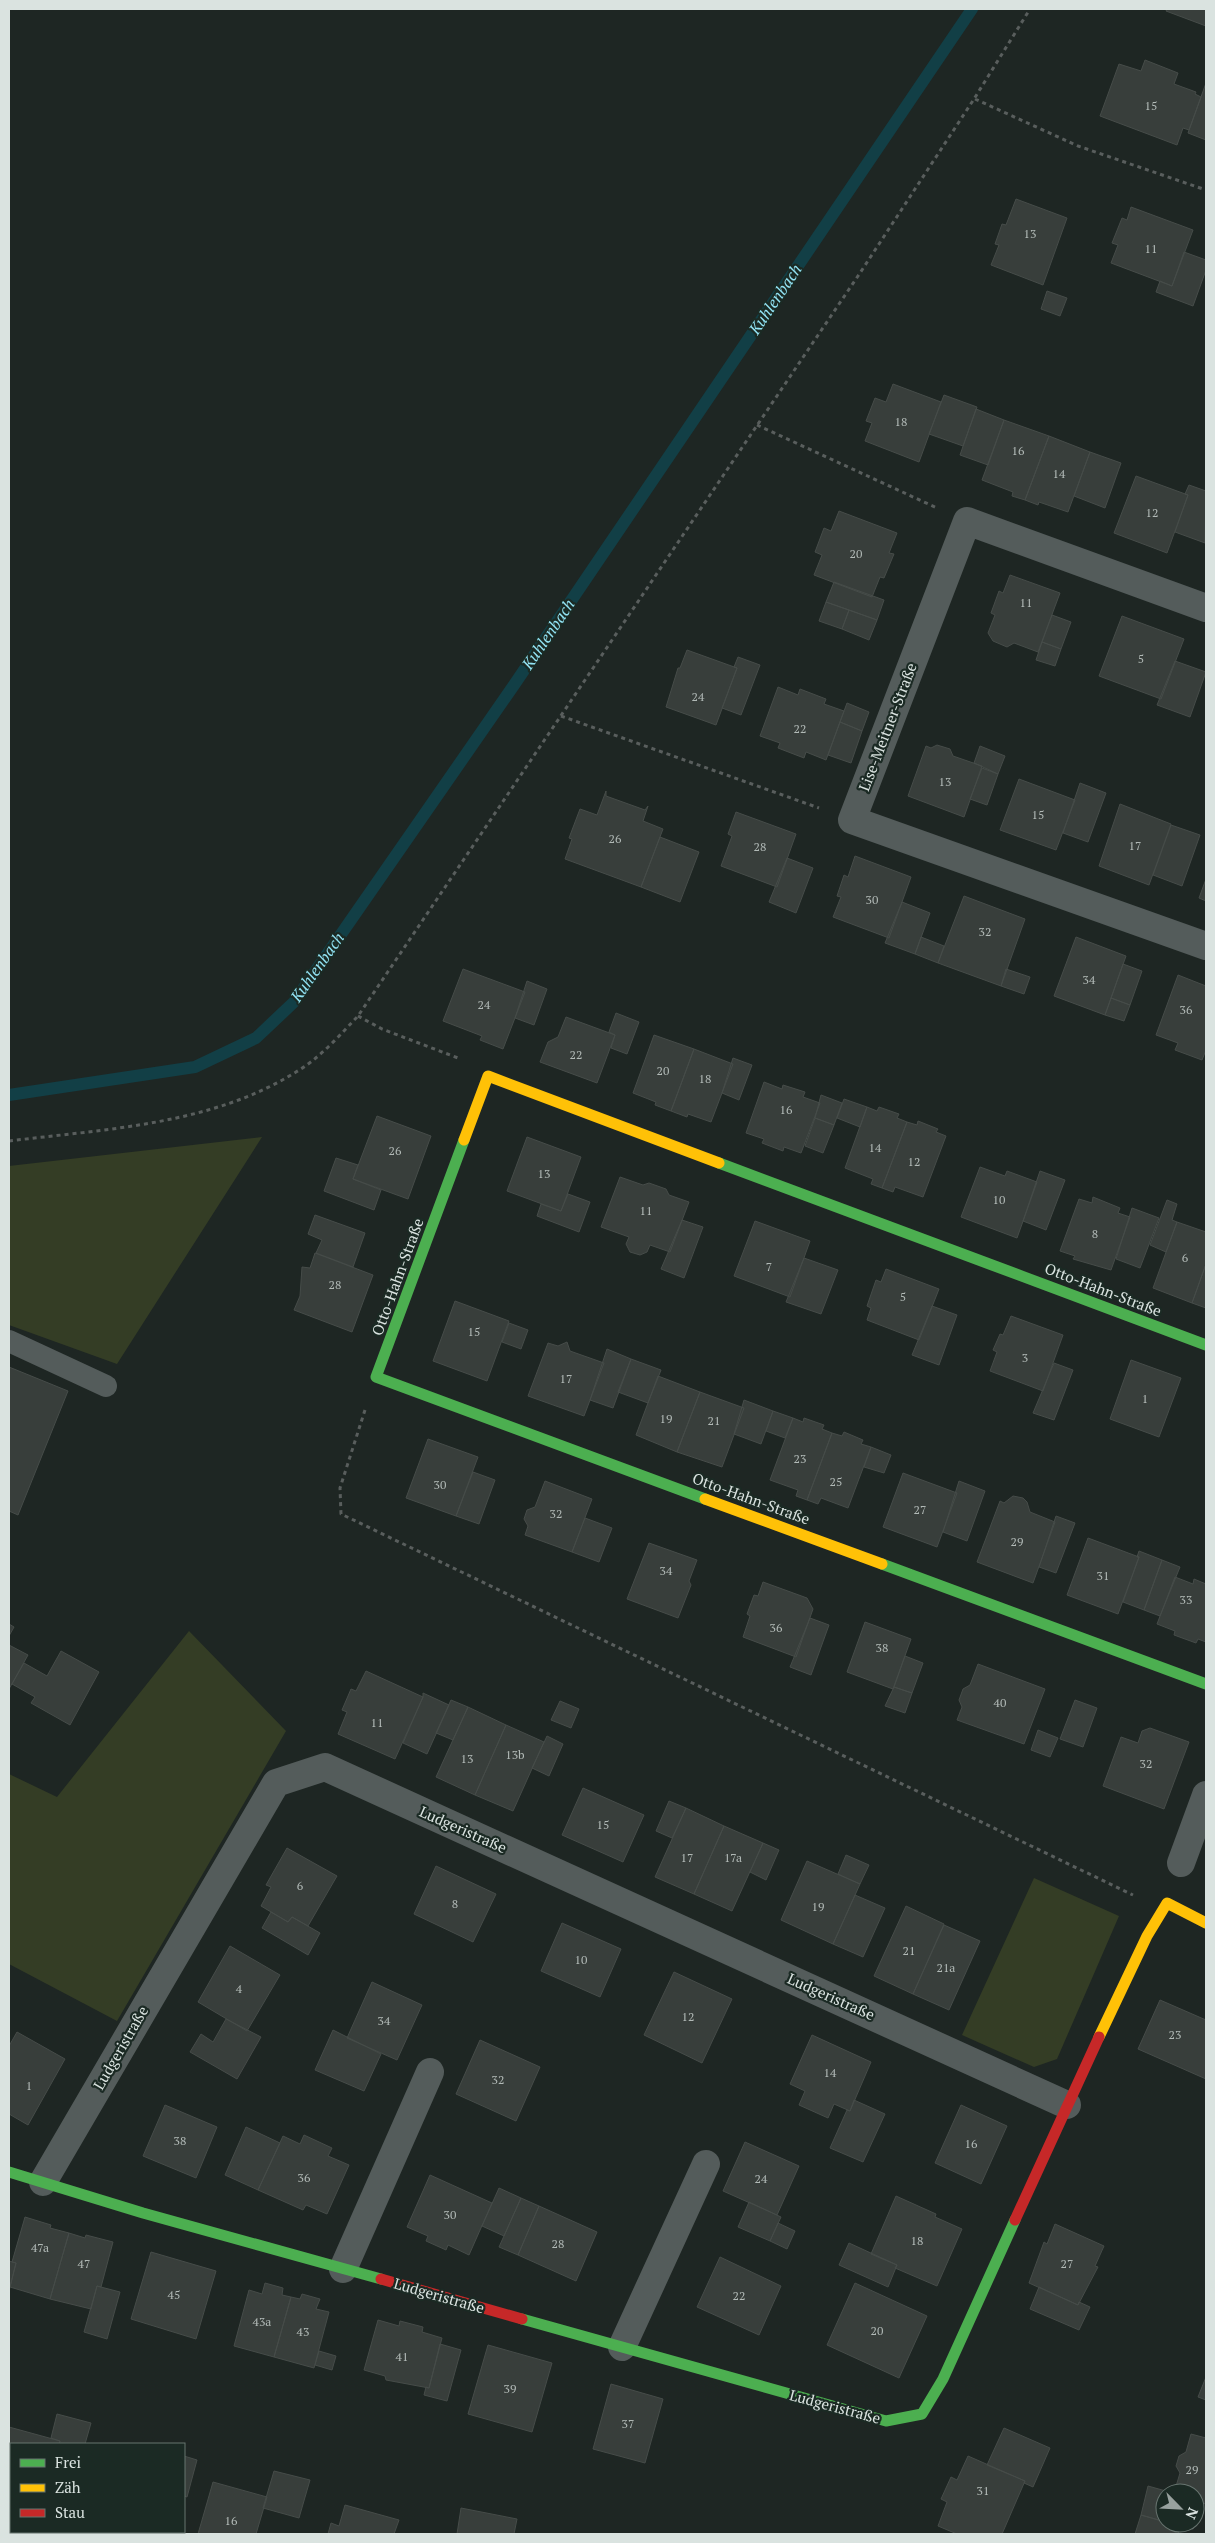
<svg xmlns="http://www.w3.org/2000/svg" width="1215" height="2543" font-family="'PT Serif',serif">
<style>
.green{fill:#343d25}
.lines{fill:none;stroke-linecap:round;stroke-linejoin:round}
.stream{stroke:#123f46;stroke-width:12}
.building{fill:#383e3b;stroke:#464c49}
.path{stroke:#595e5d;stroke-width:3;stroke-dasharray:4 4;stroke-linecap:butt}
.lane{stroke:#545c5b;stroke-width:22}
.street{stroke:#545c5b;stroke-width:28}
.fast{stroke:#4caf50;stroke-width:11}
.slow{stroke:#ffc107;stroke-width:11}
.jam{stroke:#c62828;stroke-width:11}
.labels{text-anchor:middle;stroke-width:4.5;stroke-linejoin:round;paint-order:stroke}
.number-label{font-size:12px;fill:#b2bab7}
.street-label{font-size:15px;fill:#dae3e0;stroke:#1b2a24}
.water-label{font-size:16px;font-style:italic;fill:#92e3f4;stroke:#1b2a24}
</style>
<rect width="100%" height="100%" fill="#1e2623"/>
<path class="green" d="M262,1137L117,1364L9,1325V1166Z
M189,1631L286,1731L117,2021L9,1964V1774L57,1797Z
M1034,1878L1119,1916L1057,2059L1034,2067L962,2035Z"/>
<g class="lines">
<path class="stream" d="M9,1095L195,1067L256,1038L294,1002L514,685L972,9"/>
</g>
<path class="building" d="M1167,9H1206V26L1166,11Z
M1145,60L1178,73L1174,84L1196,92L1195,94L1201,97L1189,130L1183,128L1177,145L1100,116L1119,64L1141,71Z
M1206,83V140L1188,133Z
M1016,199L1067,218L1043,285L991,265L999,245L995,244L1002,224L1006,225Z
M1131,207L1193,230L1172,286L1111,263L1118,245L1112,243L1122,218L1127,220Z
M1184,252L1206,260V270L1193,306L1156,292L1160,281L1172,286Z
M1047,291L1067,298L1060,316L1041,309Z
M893,384L941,402L919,462L865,441L872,423L866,421L875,398L886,402Z
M944,395L977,407L963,446L929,434Z
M976,409L1004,420L988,465L960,455Z
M1004,420L1049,436L1025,500L1012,496L1013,492L982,480Z
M1049,436L1090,452L1068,512L1039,502L1038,505L1025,500Z
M1090,452L1121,463L1105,508L1074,496Z
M1136,476L1188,495L1167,553L1114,533Z
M1189,485L1206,491L1205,543L1175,532L1188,495L1185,494Z
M839,511L897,533L889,553L894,554L884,578L880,577L872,597L814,575L822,555L815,552L824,528L831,531Z
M1010,575L1060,593L1038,652L1014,643L1007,647L993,641L988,633L995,615L991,613L999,591L1003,593Z
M834,582L884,600L877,620L826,602Z
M826,602L849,610L842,629L819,621Z
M849,610L877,620L869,640L842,629Z
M1052,615L1071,622L1061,649L1042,642Z
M1122,616L1184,639L1161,699L1099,676Z
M1042,642L1061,649L1055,666L1036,660Z
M687,650L737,668L716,725L666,707L678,668H680Z
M738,657L760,665L741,715L722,708L737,668L734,667Z
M1175,661L1206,672L1190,717L1157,705Z
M778,687L798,695L800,689L826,699L824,704L844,711L826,760L806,752L804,758L778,748L780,743L760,736Z
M847,703L869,712L862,731L840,722Z
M840,722L862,731L851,763L828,755Z
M937,745L950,749L953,756L982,766L964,817L908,796L926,746L931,748Z
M980,746L1005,756L998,774L974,763Z
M982,768L998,774L987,805L970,799Z
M1019,779L1075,800L1056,850L1000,830Z
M1080,783L1106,793L1088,842L1063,833Z
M606,791V796L645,810L648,806L643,821L663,829L641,887L565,859L572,839L569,838L580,809L597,815Z
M1120,804L1171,824L1149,885L1099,866Z
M736,812L796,834L777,887L721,866L732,836L728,834Z
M1171,825L1200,835L1182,886L1153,875Z
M660,837L699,852L680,902L641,887Z
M855,856L911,877L889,938L833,917L841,897L837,896L844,875L848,877Z
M787,858L813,868L796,913L769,902Z
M1206,879V901L1199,898Z
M964,896L1025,919L1001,986L938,963Z
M902,902L930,913L915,954L885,943Z
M921,937L944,946L938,963L915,954Z
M1076,937L1126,956L1105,1015L1054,996Z
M1123,964L1142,971L1130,1005L1111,998Z
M463,969L525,992L503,1049L480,1040L482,1036L443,1021Z
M1006,969L1030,977L1024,994L1001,986Z
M1178,975L1206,986V1050L1202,1060L1175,1050L1178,1043L1156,1035Z
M527,981L547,989L534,1025L515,1018Z
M1111,998L1130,1005L1124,1021L1105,1015Z
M616,1013L639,1022L627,1054L611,1048L615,1035L609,1032Z
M566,1017L615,1035L597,1083L540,1062L548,1042L558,1037Z
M654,1035L694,1049L671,1111L655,1105L656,1102L633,1093Z
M694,1049L733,1064L711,1122L688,1114L687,1117L671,1111Z
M733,1058L752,1065L739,1100L722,1093Z
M764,1082L782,1089L783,1085L805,1092L803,1097L820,1103L801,1153L784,1147L783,1151L762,1143L764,1139L746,1133Z
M821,1095L842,1103L834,1125L815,1118Z
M844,1099L867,1107L860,1127L837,1118Z
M867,1107L877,1111L879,1107L899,1114L897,1118L907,1122L882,1188L871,1184L873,1179L845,1168Z
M377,1116L431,1136L408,1199L353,1179Z
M815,1118L834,1125L823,1153L805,1146Z
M918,1121L938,1129L936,1132L946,1136L923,1197L895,1187L893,1192L882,1188L907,1122L917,1125Z
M527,1137L581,1157L561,1211L507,1191Z
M336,1158L358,1165L353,1179L381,1190L374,1210L324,1191Z
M980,1167L1005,1176L1007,1171L1037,1182L1017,1238L961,1217Z
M1040,1171L1065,1180L1046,1230L1023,1221Z
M620,1177L643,1185L649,1183L666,1189L669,1195L689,1202L670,1252L650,1245L647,1252L640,1255L630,1252L626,1244L629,1237L601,1227Z
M568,1194L590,1202L579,1232L537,1216L541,1204L561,1211Z
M1093,1197L1120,1208L1118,1213L1130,1217L1111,1270L1073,1259L1075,1256L1060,1251L1079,1199L1092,1203Z
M1167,1200L1177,1204L1172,1220L1177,1222L1166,1252L1150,1245Z
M1132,1208L1159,1218L1140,1268L1116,1259Z
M315,1215L365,1233L353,1267L316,1253L322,1240L308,1234Z
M682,1220L703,1227L684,1278L661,1269Z
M755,1221L810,1241L790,1297L734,1276Z
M1177,1222L1206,1232V1264L1192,1303L1153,1288Z
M315,1253L373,1275L352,1332L294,1310L300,1296L302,1267L310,1268Z
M804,1258L838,1270L821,1314L786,1302Z
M1206,1264V1308L1192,1303Z
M886,1269L939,1289L919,1340L867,1320L871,1308L867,1306L876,1280L881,1282Z
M455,1301L509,1321L487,1381L433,1361Z
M932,1306L957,1315L939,1365L912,1355Z
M1011,1316L1063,1335L1043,1391L990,1371L997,1352L993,1350L1000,1334L1003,1335Z
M509,1323L528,1330L521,1349L502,1342Z
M567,1342L570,1351L604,1363L584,1416L528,1396L548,1343L558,1346Z
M607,1349L631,1359L613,1408L590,1400Z
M631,1359L661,1370L648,1403L618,1392Z
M1131,1360L1181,1378L1159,1437L1110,1419Z
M1054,1363L1073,1370L1054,1420L1033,1413Z
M9,1367L68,1391L18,1515L9,1511Z
M658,1376L700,1392L677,1452L636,1435Z
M700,1392L744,1408L722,1467L677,1452Z
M744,1400L773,1411L761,1444L734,1434Z
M773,1411L793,1418L785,1438L766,1431Z
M793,1418L803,1422L804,1418L824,1425L822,1429L832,1433L807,1500L796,1496L798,1490L770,1480Z
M844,1432L863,1440L861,1444L871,1447L848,1508L821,1498L818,1504L807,1500L832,1433L842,1436Z
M428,1439L478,1457L456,1516L406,1498Z
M871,1447L891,1455L884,1473L864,1467Z
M473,1472L495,1480L479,1524L456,1516Z
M903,1473L957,1493L937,1547L883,1527Z
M545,1481L592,1499L572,1552L525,1535L528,1526L524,1519L527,1510L535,1507Z
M959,1481L985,1491L967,1541L943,1532Z
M1013,1496L1023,1498L1027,1502L1030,1512L1055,1522L1033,1583L977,1562L1000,1501L1004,1503Z
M1056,1516L1075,1523L1056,1573L1039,1567Z
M585,1518L612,1528L599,1562L572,1552Z
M1088,1538L1139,1557L1118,1614L1067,1595Z
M649,1543L697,1560L689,1581L691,1585L678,1618L627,1599Z
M1139,1551L1162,1560L1144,1610L1123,1602L1139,1557H1137Z
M1162,1560L1180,1567L1160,1616L1144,1610Z
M1175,1577L1193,1584L1194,1579L1206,1584V1642L1198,1639L1196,1643L1174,1635L1175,1631L1157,1624Z
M763,1582L807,1598L813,1609L796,1657L743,1637L750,1616L747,1614L754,1595L758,1596Z
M810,1618L829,1625L811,1675L790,1667Z
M865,1622L911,1639L893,1689L847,1672Z
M9,1624L14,1627L9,1636Z
M9,1645L28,1655L9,1689Z
M61,1651L99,1672L70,1725L31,1703L35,1697L12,1684L24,1663L47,1676Z
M905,1656L923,1663L912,1693L894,1687Z
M978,1664L1045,1689L1024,1744L957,1720L962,1707L959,1700L963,1689L970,1685Z
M366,1671L423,1697L395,1759L338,1734L347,1712L342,1710L351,1689L356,1691Z
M894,1687L912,1693L905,1713L885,1706Z
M423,1693L449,1705L427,1754L403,1743L423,1697Z
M451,1700L468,1707L453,1740L436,1733Z
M1075,1700L1097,1708L1083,1747L1060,1739Z
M560,1701L579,1709L571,1728L551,1720Z
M468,1707L506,1725L475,1795L436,1777Z
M506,1725L544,1742L513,1811L475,1795Z
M1150,1728L1189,1742L1164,1809L1103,1786L1121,1737L1138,1743L1142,1731Z
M1038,1730L1058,1738L1050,1757L1031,1750Z
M547,1736L563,1744L549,1776L532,1768Z
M583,1788L644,1815L623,1862L562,1835Z
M669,1801L686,1808L672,1838L656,1831Z
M686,1808L724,1826L694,1894L655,1877Z
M724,1826L763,1843L732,1911L694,1894Z
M763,1843L779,1850L766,1880L750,1872Z
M287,1848L337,1876L308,1926L292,1917L288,1922L261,1906L271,1887L266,1885Z
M846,1855L869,1865L860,1884L838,1874Z
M807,1861L860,1884L833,1944L781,1920Z
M436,1866L496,1894L473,1942L414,1914Z
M855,1895L885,1908L863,1957L833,1944Z
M906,1906L944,1924L913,1994L874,1976Z
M271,1912L288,1922L292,1917L320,1933L308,1955L262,1928Z
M562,1923L621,1949L600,1997L541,1971Z
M944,1925L980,1941L949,2010L913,1994Z
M230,1946L280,1975L247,2031L198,2002Z
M674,1972L732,1999L702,2063L644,2035Z
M372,1982L422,2005L397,2060L347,2038Z
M1160,2000L1206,2020V2079L1138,2049Z
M226,2019L261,2037L237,2079L190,2052L201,2034L213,2042Z
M333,2030L381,2054L364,2091L315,2070Z
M17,2032L65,2059L28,2125L9,2114V2046Z
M812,2035L871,2062L850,2111L834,2104L828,2118L799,2105L805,2091L790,2084Z
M480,2040L540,2067L516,2121L456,2094Z
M854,2100L885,2114L863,2162L830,2148L847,2110L850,2111Z
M165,2105L217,2127L196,2178L143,2156Z
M961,2105L1007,2126L981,2184L935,2163Z
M246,2127L280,2143L258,2190L225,2175Z
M304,2135L332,2148L328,2156L349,2165L327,2214L306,2205L303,2210L258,2190L283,2136L300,2144Z
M745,2142L799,2166L777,2215L723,2191Z
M430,2175L492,2203L469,2255L448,2245L446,2250L426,2241L428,2236L407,2227Z
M499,2188L521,2198L504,2236L482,2226Z
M896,2196L936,2214L935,2217L962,2229L937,2286L895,2268L897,2265L871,2254Z
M521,2198L539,2206L518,2255L499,2247Z
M749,2202L781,2217L770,2241L738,2227Z
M539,2206L597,2232L576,2281L518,2255Z
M25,2217L51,2225L50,2228L69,2233L50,2299L10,2287L16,2263L12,2262Z
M778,2223L795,2231L787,2249L770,2241Z
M1055,2224L1104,2246L1095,2266L1098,2267L1078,2305L1029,2283L1044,2242L1047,2244Z
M69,2233L85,2238L86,2235L113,2242L101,2287L97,2286L91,2309L50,2299Z
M849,2243L897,2265L888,2287L839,2265Z
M151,2252L216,2271L196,2339L131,2319Z
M720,2257L781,2286L759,2335L697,2307Z
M9,2261L16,2263L9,2291Z
M265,2283L283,2288L282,2295L291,2297L274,2357L234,2346L249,2290L262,2294Z
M855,2283L927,2316L899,2378L827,2345Z
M97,2286L120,2292L107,2339L84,2332Z
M1039,2287L1078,2305L1079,2302L1090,2307L1079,2330L1030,2309Z
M302,2294L320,2299L316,2309L329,2312L314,2368L274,2357L291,2297L300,2299Z
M378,2320L399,2326L400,2321L423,2327L422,2332L442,2338L429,2388L386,2380L385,2376L364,2370Z
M440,2344L461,2350L447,2401L424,2395L426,2387L429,2388Z
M488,2345L552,2363L532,2432L468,2414Z
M319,2351L336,2356L332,2370L315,2365Z
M1206,2377V2400L1198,2397Z
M611,2384L663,2399L645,2463L593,2449Z
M57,2414L91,2423L85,2444H59L60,2441L51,2438Z
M9,2427L60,2441L59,2444H11V2494L9,2493Z
M1004,2428L1050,2448L1033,2487L1024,2483L1025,2481L987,2465Z
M1191,2434L1206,2438V2504L1195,2501V2493H1174L1180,2473L1176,2466L1179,2456L1186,2452Z
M184,2456L197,2460L187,2497L184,2496Z
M968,2456L1025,2481L1002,2534H957L938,2526L947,2502L941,2499L951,2477L957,2480Z
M274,2471L310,2480L299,2518L263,2508Z
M213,2482L267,2497L256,2534H198Z
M1148,2486L1173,2493H1165V2522L1141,2515Z
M1195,2501L1200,2503L1195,2522Z
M345,2505L399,2520L394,2534H328L331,2523L339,2526Z
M461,2508L517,2519L514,2534H457Z
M1141,2515L1181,2526L1178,2534H1135Z
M1169,2523H1195L1193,2529Z"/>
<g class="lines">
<path class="path" d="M975,99L1078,146L1206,190
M757,425L937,508
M561,716L819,808
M358,1016L382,1029L458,1058
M9,1141C106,1129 211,1125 296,1072C320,1058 339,1036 358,1016L860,273L974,99L1030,9
M365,1410L340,1488L341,1514L1133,1895"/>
<path class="lane" d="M9,1341L106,1386"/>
<path class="street" d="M1206,608L967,521L852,820L1206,946
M1181,1863L1206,1795
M43,2182L276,1783L325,1767L1067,2105
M343,2269L430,2072
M622,2347L706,2164"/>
<path class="fast" d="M464,1140L376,1377L705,1499
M719,1163L1206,1345
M882,1564L1206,1684
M9,2172L143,2213L381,2279
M522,2319L886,2421L922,2414L943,2379L1015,2220"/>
<path class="slow" d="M464,1140L488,1076L719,1163
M705,1499L882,1564
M1099,2037L1147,1936L1167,1903L1206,1923"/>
<path class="jam" d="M1015,2220L1099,2037
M381,2279L522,2319"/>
</g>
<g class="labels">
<g class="number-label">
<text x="1151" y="110">15</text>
<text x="1030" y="238">13</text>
<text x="1151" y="253">11</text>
<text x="901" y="426">18</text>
<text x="1018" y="455">16</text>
<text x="1059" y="478">14</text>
<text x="1152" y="517">12</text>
<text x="856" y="558">20</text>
<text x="1026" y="607">11</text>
<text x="1141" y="663">5</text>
<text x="698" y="701">24</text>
<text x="800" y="733">22</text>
<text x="945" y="786">13</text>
<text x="1038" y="819">15</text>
<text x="615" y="843">26</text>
<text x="1135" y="850">17</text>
<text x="760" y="851">28</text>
<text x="872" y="904">30</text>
<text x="985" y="936">32</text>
<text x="1089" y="984">34</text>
<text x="484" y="1009">24</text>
<text x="1186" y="1014">36</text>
<text x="576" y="1059">22</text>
<text x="663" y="1075">20</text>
<text x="705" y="1083">18</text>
<text x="786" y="1114">16</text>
<text x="875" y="1152">14</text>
<text x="395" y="1155">26</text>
<text x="914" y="1166">12</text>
<text x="544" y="1178">13</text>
<text x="999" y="1204">10</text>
<text x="646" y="1215">11</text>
<text x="1095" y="1238">8</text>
<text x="1185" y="1262">6</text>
<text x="769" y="1271">7</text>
<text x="335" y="1289">28</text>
<text x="903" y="1301">5</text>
<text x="474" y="1336">15</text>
<text x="1025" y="1362">3</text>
<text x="566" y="1383">17</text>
<text x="1145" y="1403">1</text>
<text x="666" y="1423">19</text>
<text x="714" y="1425">21</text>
<text x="800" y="1463">23</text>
<text x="836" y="1486">25</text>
<text x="440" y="1489">30</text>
<text x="920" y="1514">27</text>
<text x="556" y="1518">32</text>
<text x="1017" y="1546">29</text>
<text x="666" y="1575">34</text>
<text x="1103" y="1580">31</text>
<text x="1186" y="1604">33</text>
<text x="776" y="1632">36</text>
<text x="882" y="1652">38</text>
<text x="1000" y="1707">40</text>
<text x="377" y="1727">11</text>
<text x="515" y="1759">13b</text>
<text x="467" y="1763">13</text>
<text x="1146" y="1768">32</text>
<text x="603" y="1829">15</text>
<text x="687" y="1862">17</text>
<text x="733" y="1862">17a</text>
<text x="300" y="1890">6</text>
<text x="455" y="1908">8</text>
<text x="818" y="1911">19</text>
<text x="909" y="1955">21</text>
<text x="581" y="1964">10</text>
<text x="946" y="1972">21a</text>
<text x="239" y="1993">4</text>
<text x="688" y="2021">12</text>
<text x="384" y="2025">34</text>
<text x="1175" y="2039">23</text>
<text x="830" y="2077">14</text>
<text x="498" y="2084">32</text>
<text x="29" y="2090">1</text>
<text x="180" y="2145">38</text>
<text x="971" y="2148">16</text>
<text x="304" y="2182">36</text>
<text x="761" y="2183">24</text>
<text x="450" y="2219">30</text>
<text x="917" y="2245">18</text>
<text x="558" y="2248">28</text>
<text x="40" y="2252">47a</text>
<text x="84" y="2268">47</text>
<text x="1067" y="2268">27</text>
<text x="174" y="2299">45</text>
<text x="739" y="2300">22</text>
<text x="262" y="2326">43a</text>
<text x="877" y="2335">20</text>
<text x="303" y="2336">43</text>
<text x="402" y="2361">41</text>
<text x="510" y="2393">39</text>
<text x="628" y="2428">37</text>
<text x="1192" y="2474">29</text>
<text x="983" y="2495">31</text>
<text x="231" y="2525">16</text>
</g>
<g class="street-label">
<text transform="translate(888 727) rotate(-69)" y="5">Lise-Meitner-Straße</text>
<text transform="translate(398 1277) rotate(-70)" y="5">Otto-Hahn-Straße</text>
<text transform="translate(1103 1290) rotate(21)" y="5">Otto-Hahn-Straße</text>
<text transform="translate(751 1499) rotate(20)" y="5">Otto-Hahn-Straße</text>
<text transform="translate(463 1830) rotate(24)" y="5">Ludgeristraße</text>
<text transform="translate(831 1997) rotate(24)" y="5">Ludgeristraße</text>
<text transform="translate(121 2048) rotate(-60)" y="5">Ludgeristraße</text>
<text transform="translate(439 2296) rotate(16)" y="5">Ludgeristraße</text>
<text transform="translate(835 2407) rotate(15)" y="5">Ludgeristraße</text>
</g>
<g class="water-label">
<text transform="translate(775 299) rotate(-56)" y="6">Kuhlenbach</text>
<text transform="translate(548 634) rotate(-56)" y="6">Kuhlenbach</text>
<text transform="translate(317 967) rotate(-55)" y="6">Kuhlenbach</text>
</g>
</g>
<rect width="1215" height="2543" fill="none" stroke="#dae3e0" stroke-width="20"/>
<rect x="10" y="2443" width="175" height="90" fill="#1b2a24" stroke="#67746f"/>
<rect x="20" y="2459" width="25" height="8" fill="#4caf50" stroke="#67746f"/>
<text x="55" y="2468" font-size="15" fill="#dae3e0">Frei</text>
<rect x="20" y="2484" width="25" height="8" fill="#ffc107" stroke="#67746f"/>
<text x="55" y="2493" font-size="15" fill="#dae3e0">Zäh</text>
<rect x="20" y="2509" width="25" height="8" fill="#c62828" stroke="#67746f"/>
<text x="55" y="2518" font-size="15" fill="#dae3e0">Stau</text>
<g transform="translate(1180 2508) rotate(114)"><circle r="24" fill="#1b2a24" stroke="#67746f"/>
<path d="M0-4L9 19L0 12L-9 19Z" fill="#98a19e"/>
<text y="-8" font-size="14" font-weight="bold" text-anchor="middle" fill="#dae3e0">N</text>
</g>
</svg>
